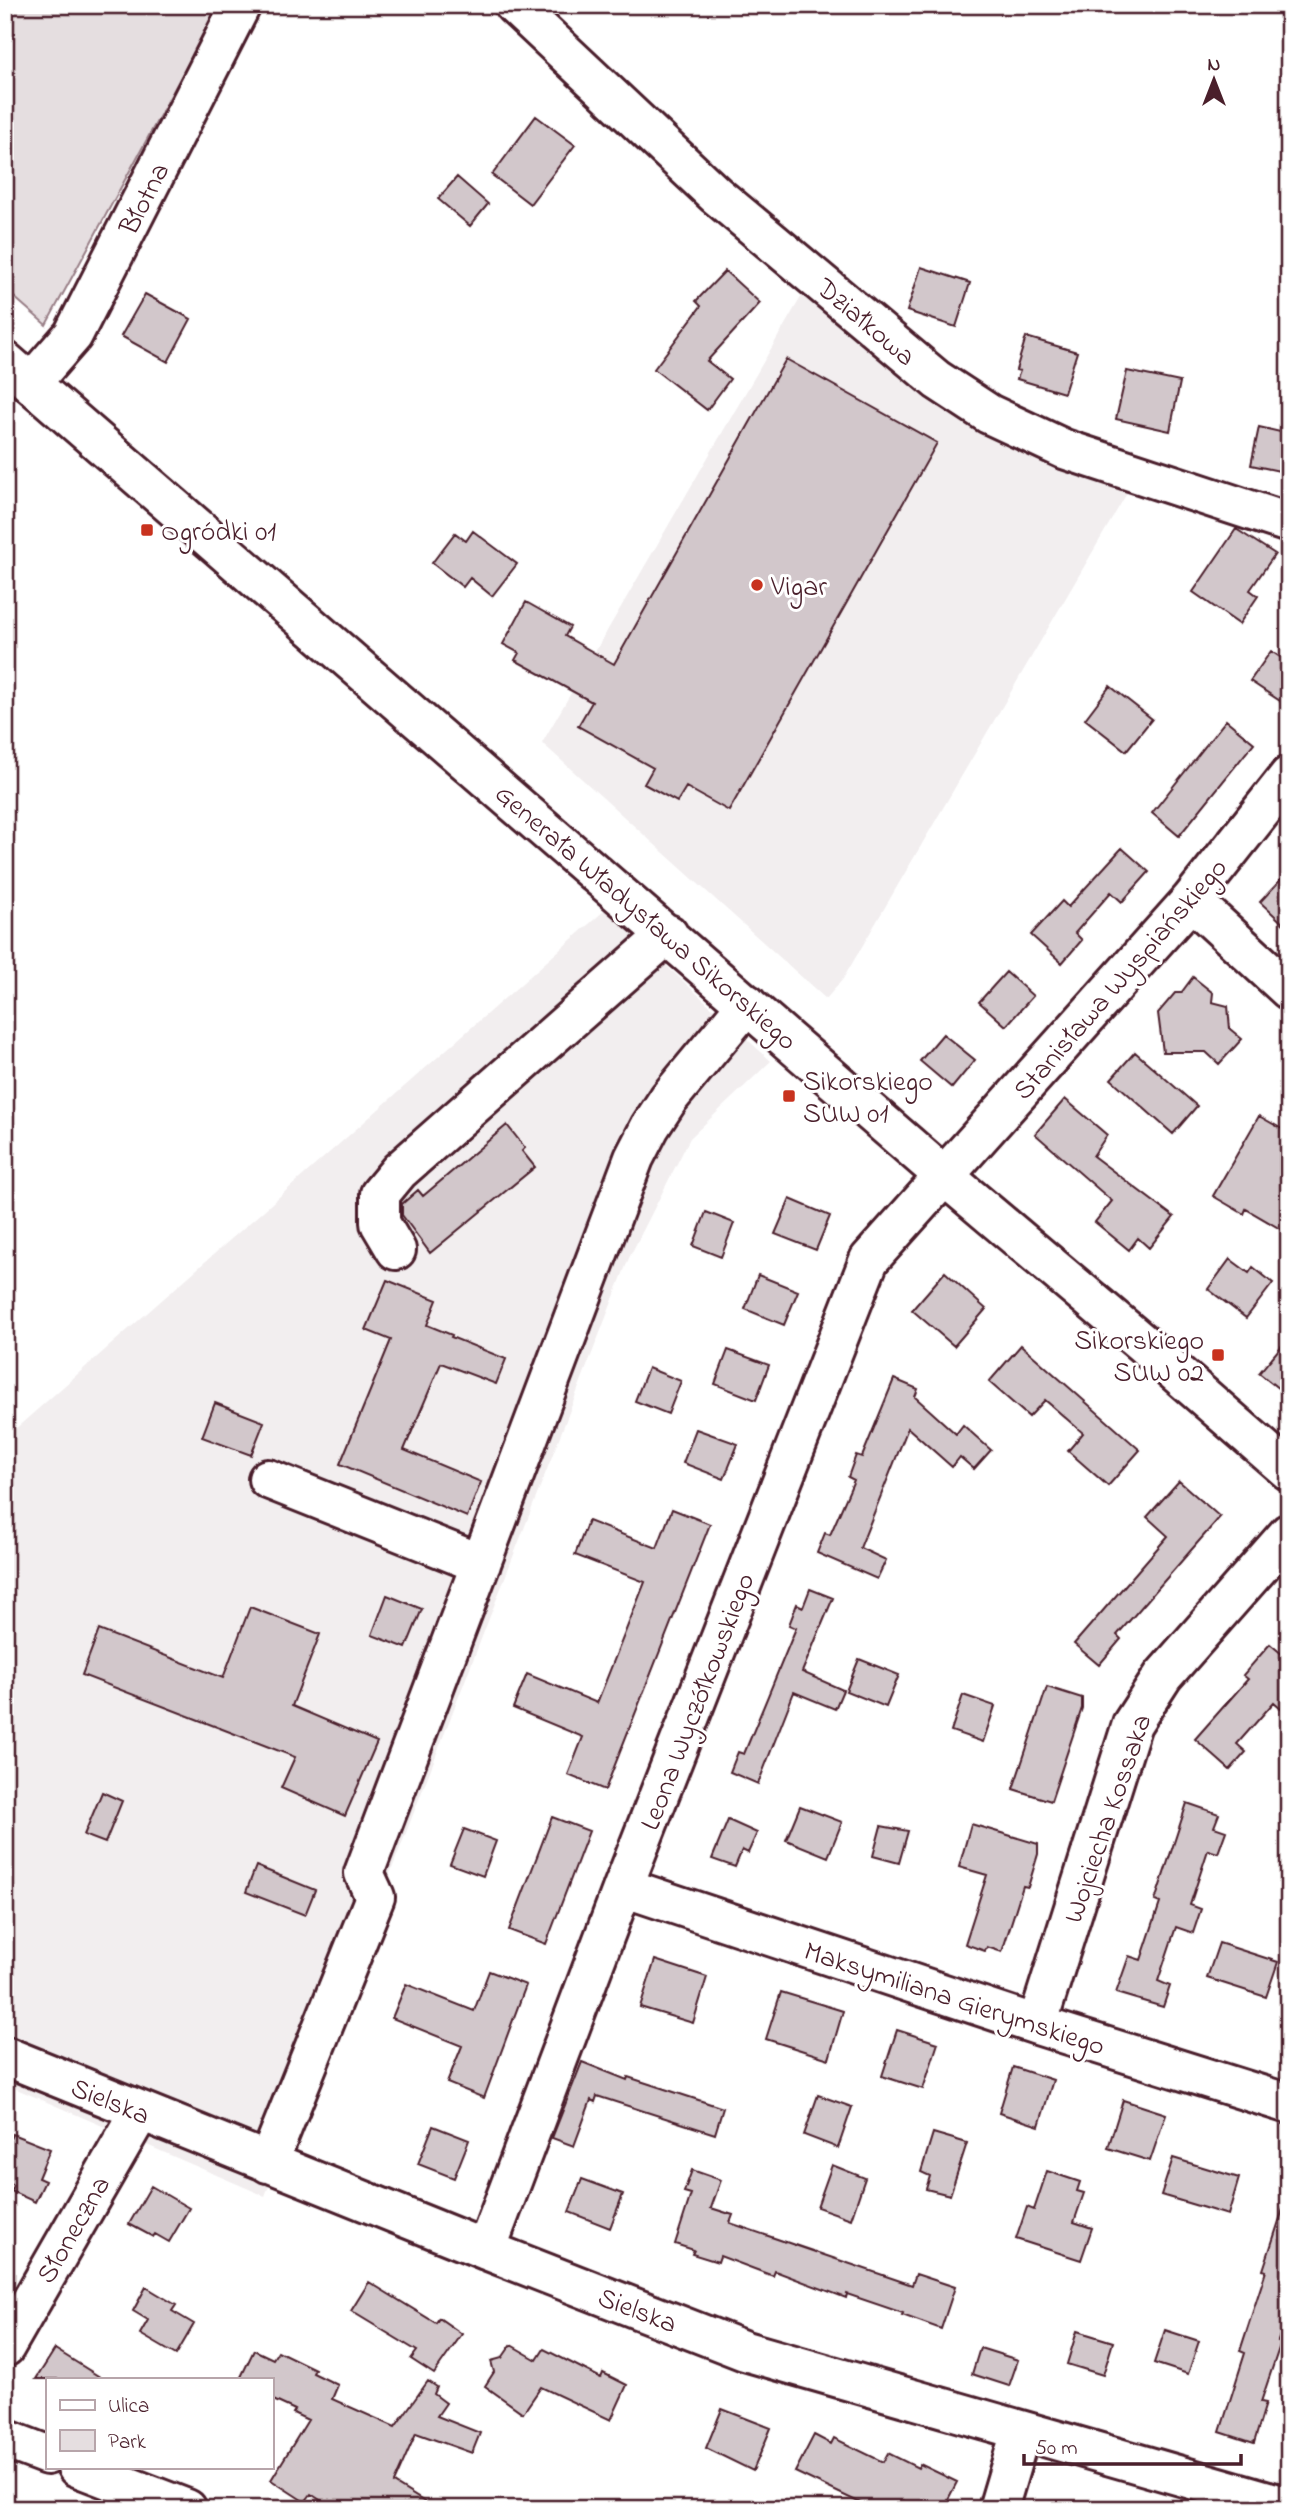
<svg xmlns="http://www.w3.org/2000/svg" width="1294" height="2514" font-family="'Indie Flower',sans-serif">
<style>
.built{fill:#f2eeef}
.green{fill:#e5dee0;stroke:#987e86;stroke-width:2}
.building{fill:#d2c7cb;stroke:#4a1f2b;stroke-width:2}
.lines{fill:none;stroke-linecap:round;stroke-linejoin:round}
.minor-casing{stroke:#4a1f2b;stroke-width:44}
.minor{stroke:#fff;stroke-width:38}
.poi-dot{fill:#c8321e;stroke:#fff;stroke-width:2.5}
.labels{text-anchor:middle;stroke-width:6;stroke-linejoin:round;paint-order:stroke}
.street-label{font-size:28px;fill:#4a1f2b;stroke:#fff}
.poi-label{font-size:28px;fill:#4a1f2b;stroke:#fff;text-anchor:start}
</style>
<rect width="100%" height="100%" fill="#fff"/>
<filter id="ink" filterUnits="userSpaceOnUse"><feTurbulence type="fractalNoise" baseFrequency=".0143" numOctaves="2"/><feDisplacementMap in="SourceGraphic" scale="14" xChannelSelector="R" yChannelSelector="G"/><feConvolveMatrix kernelMatrix="1 2 1 2 8 2 1 2 1" color-interpolation-filters="sRGB"/></filter>
<g filter="url(#ink)">
<path class="built" d="M804,292L1130,488L843,979L826,999L542,743Z
M605,910L771,1061L690,1138L629,1258L265,2196L5,2084V1438Z"/>
<path class="green" d="M5,5H220L46,325L5,289Z"/>
<path class="building" d="M536,116L575,145L530,204L492,175Z
M457,177L488,204L470,226L438,199Z
M921,267L970,283L956,327L907,311Z
M725,271L760,303L707,361L730,379L707,410L654,369L701,306L696,301Z
M145,294L191,319L168,362L121,336Z
M1026,337L1077,352L1064,393L1017,379L1020,371L1016,370Z
M786,359L937,443L729,811L686,787L677,802L644,784L653,768L578,726L592,702L515,660L519,653L503,644L526,602L570,627L565,636L614,664Z
M1127,371L1180,382L1170,431L1116,419Z
M1259,427L1289,434V473L1251,465Z
M1236,529L1275,554L1250,590L1258,596L1239,624L1193,592Z
M473,531L517,564L492,596L470,578L463,587L432,563L455,533L466,541Z
M1271,651L1289,663V707L1250,681Z
M1110,686L1152,719L1126,751L1085,719Z
M1226,720L1254,743L1179,836L1152,813Z
M1122,848L1149,872L1122,902L1111,892L1075,933L1082,940L1062,963L1031,935L1062,901L1068,907Z
M1289,871V929L1260,902Z
M1006,972L1033,996L1006,1026L979,1002Z
M1193,977L1213,993L1212,1002L1228,1006L1230,1029L1242,1039L1219,1064L1206,1052H1163L1158,1013L1175,993H1181Z
M943,1034L975,1060L952,1088L920,1061Z
M1135,1052L1197,1106L1173,1134L1111,1079Z
M1065,1099L1107,1135L1093,1156L1174,1217L1149,1248L1138,1238L1129,1250L1095,1222L1112,1201L1035,1134Z
M1259,1116L1289,1133V1234L1246,1209L1244,1214L1213,1196Z
M507,1125L525,1148L522,1151L535,1167L430,1253L402,1215V1204L418,1190L423,1196Z
M790,1199L830,1216L816,1250L775,1234Z
M706,1212L734,1223L721,1257L693,1246Z
M1230,1259L1249,1273L1253,1267L1273,1283L1246,1318L1208,1289Z
M945,1272L986,1309L954,1346L912,1310Z
M758,1275L798,1291L784,1325L745,1309Z
M387,1280L437,1300L427,1325L452,1335L451,1337L506,1359L496,1384L441,1363L404,1450L481,1482L467,1517L340,1464L391,1340L366,1330Z
M1289,1337V1397L1259,1373Z
M1021,1345L1140,1450L1108,1486L1068,1451L1083,1433L1045,1400L1029,1417L989,1382Z
M728,1350L769,1365L756,1400L715,1384Z
M648,1368L681,1381L668,1414L635,1401Z
M894,1379L918,1389L915,1397L956,1434L963,1425L991,1450L974,1469L960,1457L952,1467L908,1428L860,1548L886,1560L877,1579L817,1553L825,1533L830,1535L854,1480L848,1477L856,1455L862,1457Z
M215,1403L264,1422L251,1455L202,1437Z
M696,1429L738,1444L724,1479L683,1463Z
M1179,1481L1220,1517L1117,1635L1121,1639L1099,1665L1074,1644L1168,1536L1147,1517Z
M672,1509L710,1524L605,1790L568,1775L583,1737L513,1708L527,1674L597,1703L645,1582L575,1555L588,1521L657,1548Z
M810,1589L833,1598L802,1672L843,1690L835,1709L794,1692L758,1784L730,1772L738,1752L744,1754L796,1628L789,1625L797,1604L803,1607Z
M387,1595L422,1609L406,1648L372,1635Z
M250,1607L320,1634L292,1706L377,1742L345,1816L281,1788L295,1757L82,1675L99,1630L223,1678Z
M1270,1644L1289,1660V1715L1274,1702L1237,1744L1246,1752L1230,1770L1195,1739L1248,1679L1243,1675Z
M859,1659L899,1675L886,1707L846,1691Z
M1047,1687L1082,1698V1708L1051,1801L1013,1789Z
M963,1695L995,1706L983,1742L951,1731Z
M102,1792L122,1801L105,1843L84,1835Z
M1187,1803L1219,1814L1214,1827L1226,1831L1218,1853L1208,1850L1190,1905L1201,1909L1193,1933L1176,1927L1158,1981L1170,1986L1163,2007L1116,1993L1129,1956L1141,1960L1160,1903L1155,1901Z
M800,1806L842,1822L828,1857L786,1840Z
M552,1817L589,1831L546,1944L509,1930Z
M728,1820L757,1833L748,1853L742,1850L735,1867L712,1859Z
M971,1824L1038,1844V1854L1028,1887L1023,1886L1002,1952L987,1947L985,1951L965,1944L987,1875L959,1867Z
M881,1826L908,1831L899,1863L873,1856Z
M464,1829L496,1841L483,1876L450,1864Z
M256,1866L315,1890L305,1915L246,1892Z
M1219,1943L1278,1962L1266,1997L1207,1978Z
M655,1960L707,1977L693,2023L640,2007Z
M489,1971L526,1985L484,2098L447,2083L462,2046L392,2018L406,1984L474,2011Z
M781,1992L843,2011L829,2059L766,2039Z
M897,2030L938,2043L923,2089L882,2076Z
M582,2062L627,2080L628,2077L723,2108L715,2134L597,2096L595,2102L591,2100L574,2146L552,2138Z
M1013,2067L1053,2080L1039,2126L999,2113Z
M818,2095L852,2107L838,2148L804,2135Z
M1123,2100L1166,2114L1150,2161L1108,2148Z
M433,2126L469,2140L454,2178L418,2164Z
M933,2133L967,2143L950,2195L926,2189L930,2176L921,2172Z
M12,2134L50,2149L38,2178L45,2181L35,2202L11,2191L13,2185L5,2181V2151Z
M1173,2158L1239,2178L1228,2215L1161,2195Z
M832,2165L865,2178L851,2219L817,2207Z
M692,2170L721,2180L711,2208L733,2215L730,2223L912,2285L916,2274L955,2287L941,2329L902,2315L903,2313L847,2294L846,2298L775,2271L773,2276L720,2256L718,2262L692,2254L694,2250L675,2244L691,2194L684,2192Z
M1047,2171L1080,2182L1077,2191L1084,2193L1074,2222L1092,2228L1081,2260L1016,2239L1027,2207L1034,2210Z
M582,2179L623,2194L610,2228L569,2212Z
M151,2186L189,2208L169,2242L155,2234L153,2237L129,2224Z
M1284,2206L1289,2207V2308L1278,2341L1281,2342L1261,2402L1266,2403L1254,2443L1220,2432L1245,2353L1240,2351L1266,2271L1263,2270Z
M369,2282L436,2323L439,2318L462,2334L434,2374L411,2359L417,2351L351,2311Z
M146,2287L176,2305L172,2311L194,2324L176,2355L140,2334L148,2320L133,2311Z
M1165,2330L1199,2341L1188,2374L1154,2363Z
M1077,2331L1113,2342L1103,2375L1067,2364Z
M511,2345L537,2360L544,2349L601,2378L603,2373L627,2385L611,2420L541,2387L523,2413L485,2386L494,2372L491,2361L502,2358Z
M980,2348L1018,2360L1009,2386L972,2374Z
M55,2349L103,2379H36Z
M254,2350L273,2359L278,2351L315,2369L313,2373L338,2385L332,2399L395,2427L428,2381L437,2387L434,2394L446,2403L437,2416L480,2433L472,2453L416,2433L394,2483L436,2509H334L311,2494L305,2502L271,2480L308,2420L293,2413L295,2410L271,2399V2379H240Z
M722,2409L771,2428L753,2471L706,2448Z
M814,2435L831,2444L834,2438L883,2462L888,2453L918,2468L920,2464L957,2482L943,2509H919L903,2500L898,2509H873L795,2472Z"/>
<g class="lines">
<defs>
<path id="minor" d="M514,5L716,195L937,380L989,414L1064,449L1289,523
M5,361L943,1175L1142,1343L1289,1471
M31,383L73,335L241,5
M1191,900L1289,990
M396,1250L380,1223V1194L399,1171L668,934
M268,1479L481,1564
M623,1887L1037,2025L1289,2104
M1037,2025L1132,1724L1163,1676L1289,1533
M5,2056L486,2250L745,2351L1289,2507
M268,2163L375,1897L364,1873L634,1158L650,1127L669,1098L747,1004
M486,2250L623,1887L869,1260L1191,900L1289,776
M5,2347L140,2112
M5,2439L47,2455
M77,2467L187,2509
M998,2509L1021,2431"/>
</defs>
<use href="#minor" class="minor-casing"/>
<use href="#minor" class="minor"/>
</g>
</g>
<g class="poi-dot">
<rect x="140" y="523" width="14" height="14" rx="3.5"/>
<circle cx="757" cy="585" r="7"/>
<rect x="782" y="1089" width="14" height="14" rx="3.5"/>
<rect x="1211" y="1348" width="14" height="14" rx="3.5"/>
</g>
<g class="labels">
<g class="street-label">
<text transform="translate(143 198) rotate(-63)" y="10">Błotna</text>
<text transform="translate(867 321) rotate(40)" y="10">Działkowa</text>
<text transform="translate(647 916) rotate(41)" y="10">Generała Władysława Sikorskiego</text>
<text transform="translate(1119 978) rotate(-49)" y="10">Stanisława Wyspiańskiego</text>
<text transform="translate(696 1701) rotate(-69)" y="10">Leona Wyczółkowskiego</text>
<text transform="translate(1106 1818) rotate(-71)" y="10">Wojciecha Kossaka</text>
<text transform="translate(955 1997) rotate(18)" y="10">Maksymiliana Gierymskiego</text>
<text transform="translate(111 2100) rotate(22)" y="10">Sielska</text>
<text transform="translate(72 2229) rotate(-60)" y="10">Słoneczna</text>
<text transform="translate(638 2309) rotate(21)" y="10">Sielska</text>
</g>
<g class="poi-label">
<text x="161" y="540">Ogródki 01</text>
<text x="771" y="595">Vigar</text>
<text x="803" y="1090">Sikorskiego<tspan x="803" dy="32">SUW 01</tspan></text>
<text x="1204" y="1349" text-anchor="end">Sikorskiego<tspan x="1204" dy="32">SUW 02</tspan></text>
</g>
</g>
<rect width="1294" height="2514" fill="none" stroke="#fff" stroke-width="28"/>
<rect x="14" y="14" width="1266" height="2486" fill="none" stroke="#4a1f2b" stroke-width="2.5" filter="url(#ink)"/>
<rect x="46" y="2378" width="228" height="91" fill="#ffffff" stroke="#b7a5aa" stroke-width="2"/>
<rect x="60" y="2400" width="35" height="10" fill="#ffffff" stroke="#b7a5aa" stroke-width="2"/>
<text x="108" y="2412" font-size="21" fill="#4a1f2b">Ulica</text>
<rect x="60" y="2430" width="35" height="21" fill="#e5dee0" stroke="#b7a5aa" stroke-width="2"/>
<text x="108" y="2448" font-size="21" fill="#4a1f2b">Park</text>
<g transform="translate(1214 80)" stroke="#ffffff" stroke-width="5" paint-order="stroke">
<path d="M0-5L12 26L0 18L-12 26Z" fill="#4a1f2b"/>
<text y="-10" font-size="19" font-weight="bold" text-anchor="middle" fill="#4a1f2b">N</text>
</g>
<path d="M1024 2454v10h217v-10" fill="none" stroke="#4a1f2b" stroke-width="3.5"/>
<text x="1035" y="2454" font-size="21" fill="#4a1f2b" stroke="#ffffff" stroke-width="5" paint-order="stroke">50 m</text>
</svg>
